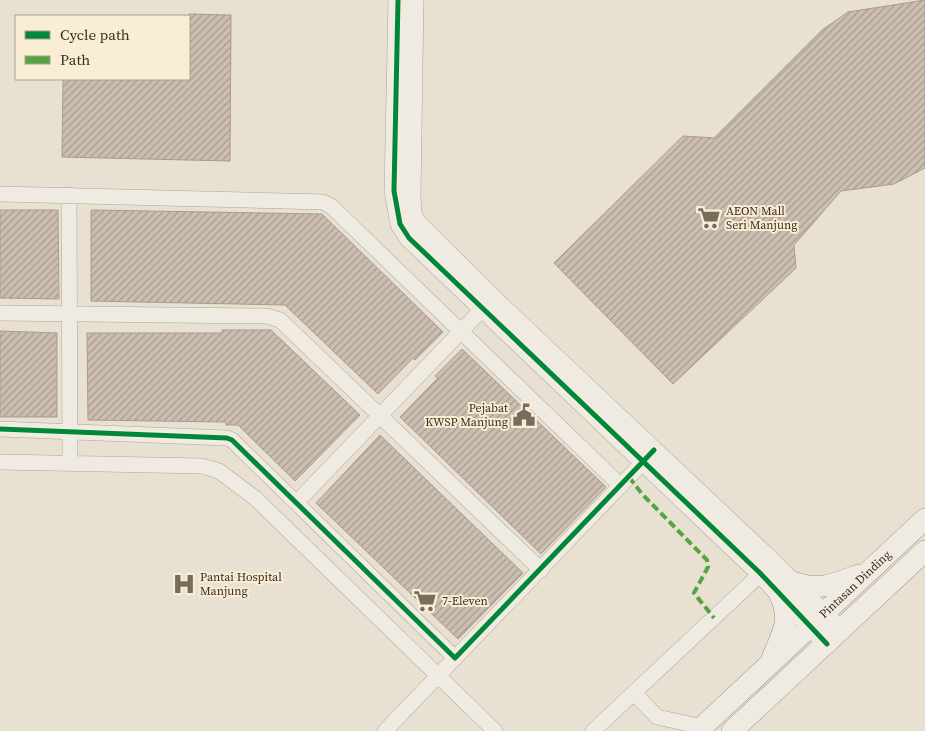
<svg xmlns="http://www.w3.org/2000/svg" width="925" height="731" font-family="'Source Serif 4',serif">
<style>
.building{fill:url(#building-hatch);stroke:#a99b8e}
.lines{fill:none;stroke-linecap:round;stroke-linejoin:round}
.minor-casing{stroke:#ada598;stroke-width:16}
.tertiary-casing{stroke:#ada598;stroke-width:20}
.secondary-casing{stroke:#9d9488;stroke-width:22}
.minor{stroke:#f0ebe2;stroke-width:15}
.tertiary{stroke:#f0ebe2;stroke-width:19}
.secondary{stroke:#f0ebe2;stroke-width:21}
.quiet{stroke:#54a441;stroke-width:4;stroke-dasharray:8 4;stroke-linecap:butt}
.cycleway-casing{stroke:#f9edd6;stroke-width:8}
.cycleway{stroke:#00873e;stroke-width:5}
.labels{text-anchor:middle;stroke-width:4;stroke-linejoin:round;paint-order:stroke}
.poi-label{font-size:12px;fill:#3e2d1e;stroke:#f9edd6;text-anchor:start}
.street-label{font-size:12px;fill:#3e2d1e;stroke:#f9edd6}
</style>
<defs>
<pattern id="building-hatch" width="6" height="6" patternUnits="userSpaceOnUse" patternTransform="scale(1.25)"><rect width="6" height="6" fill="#ccbeb0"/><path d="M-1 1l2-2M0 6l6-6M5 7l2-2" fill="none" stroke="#a79b8f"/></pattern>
</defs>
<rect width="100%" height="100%" fill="#e8e0d0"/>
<path class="building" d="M925,0V168L894,184L841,191L794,245L796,268L673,384L554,263L683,136L714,138L822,30L848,12Z
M189,14L231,15L230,161L62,157L63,79H189Z
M0,210H58L59,299L0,298Z
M91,210L322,214L443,332L415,360L413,358L378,394L285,305L91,301Z
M222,330H271L360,415L295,481L238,425H226V422L88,420L87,333H222Z
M0,331L57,333V417H0Z
M462,349L606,487L541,554L400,417L438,378L435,376Z
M380,435L523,573L458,639L316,503Z"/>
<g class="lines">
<defs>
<path id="minor" d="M0,194L323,202L331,206L621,486
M69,195L70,463
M0,313L267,316L280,320L541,570
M0,429L227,438L232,440L455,658L650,455
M0,462L202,466L219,471L255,498L495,731
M297,502L490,301
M634,693L657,717L703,727
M385,731L455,658
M593,731L769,566"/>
<path id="tertiary" d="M398,0L394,191L400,224L409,238L760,573L827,644
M414,0L411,196L412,214L416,222L493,299L772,562L841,631"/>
<g id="secondary">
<path d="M790,581C818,592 832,585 859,575"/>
<path d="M772,659C783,631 793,620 778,591"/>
<path id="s1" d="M698,731L925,519"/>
<path d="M732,731L925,551"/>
</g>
</defs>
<use href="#minor" class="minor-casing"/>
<use href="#tertiary" class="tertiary-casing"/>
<use href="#secondary" class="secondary-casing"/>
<use href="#minor" class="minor"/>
<use href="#tertiary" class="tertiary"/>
<use href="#secondary" class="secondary"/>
<path class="quiet" d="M629,477L642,494L707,560L708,567L694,593L714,618"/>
<defs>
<path id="cycleway" d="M398,0L394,191L400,224L409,238L760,573L827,644
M0,429L227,438L232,440L455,658L654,450"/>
</defs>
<use href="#cycleway" class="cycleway-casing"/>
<use href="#cycleway" class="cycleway"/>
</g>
<defs>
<symbol id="supermarket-bare" viewBox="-9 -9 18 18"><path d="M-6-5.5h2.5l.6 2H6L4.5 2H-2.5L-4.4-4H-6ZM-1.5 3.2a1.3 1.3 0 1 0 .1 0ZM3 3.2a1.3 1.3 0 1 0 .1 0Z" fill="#7a6c5c" stroke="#f9edd6" stroke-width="2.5" paint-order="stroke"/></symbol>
<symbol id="civic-bare" viewBox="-9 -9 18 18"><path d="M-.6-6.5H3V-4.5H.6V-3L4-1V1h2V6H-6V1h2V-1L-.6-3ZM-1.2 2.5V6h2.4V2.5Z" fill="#7a6c5c" stroke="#f9edd6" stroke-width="2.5" paint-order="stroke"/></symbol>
<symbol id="hospital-bare" viewBox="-9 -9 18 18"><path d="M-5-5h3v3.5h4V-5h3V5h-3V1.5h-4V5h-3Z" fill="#7a6c5c" stroke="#f9edd6" stroke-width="2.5" paint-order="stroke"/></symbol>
</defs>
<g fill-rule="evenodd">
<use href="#supermarket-bare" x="693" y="202" width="32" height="32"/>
<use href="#civic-bare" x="508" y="399" width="32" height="32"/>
<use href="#hospital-bare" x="168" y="568" width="32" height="32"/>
<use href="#supermarket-bare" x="409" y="585" width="32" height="32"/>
</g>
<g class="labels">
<g class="poi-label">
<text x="726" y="215">AEON Mall<tspan x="726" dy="14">Seri Manjung</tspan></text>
<text x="508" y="412" text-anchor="end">Pejabat<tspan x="508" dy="14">KWSP Manjung</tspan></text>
<text x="200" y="581">Pantai Hospital<tspan x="200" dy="14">Manjung</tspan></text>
<text x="442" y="605">7-Eleven</text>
</g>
<g class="street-label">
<text dy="4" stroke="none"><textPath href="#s1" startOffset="215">Pintasan Dinding</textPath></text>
</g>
</g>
<rect x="15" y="15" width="175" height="65" fill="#f9edd6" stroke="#aea08c"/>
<rect x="25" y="31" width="25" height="8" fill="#00873e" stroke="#aea08c"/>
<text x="60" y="40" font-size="15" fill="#3e2d1e">Cycle path</text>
<rect x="25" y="56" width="25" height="8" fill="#54a441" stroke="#aea08c"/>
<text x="60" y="65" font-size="15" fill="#3e2d1e">Path</text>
</svg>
